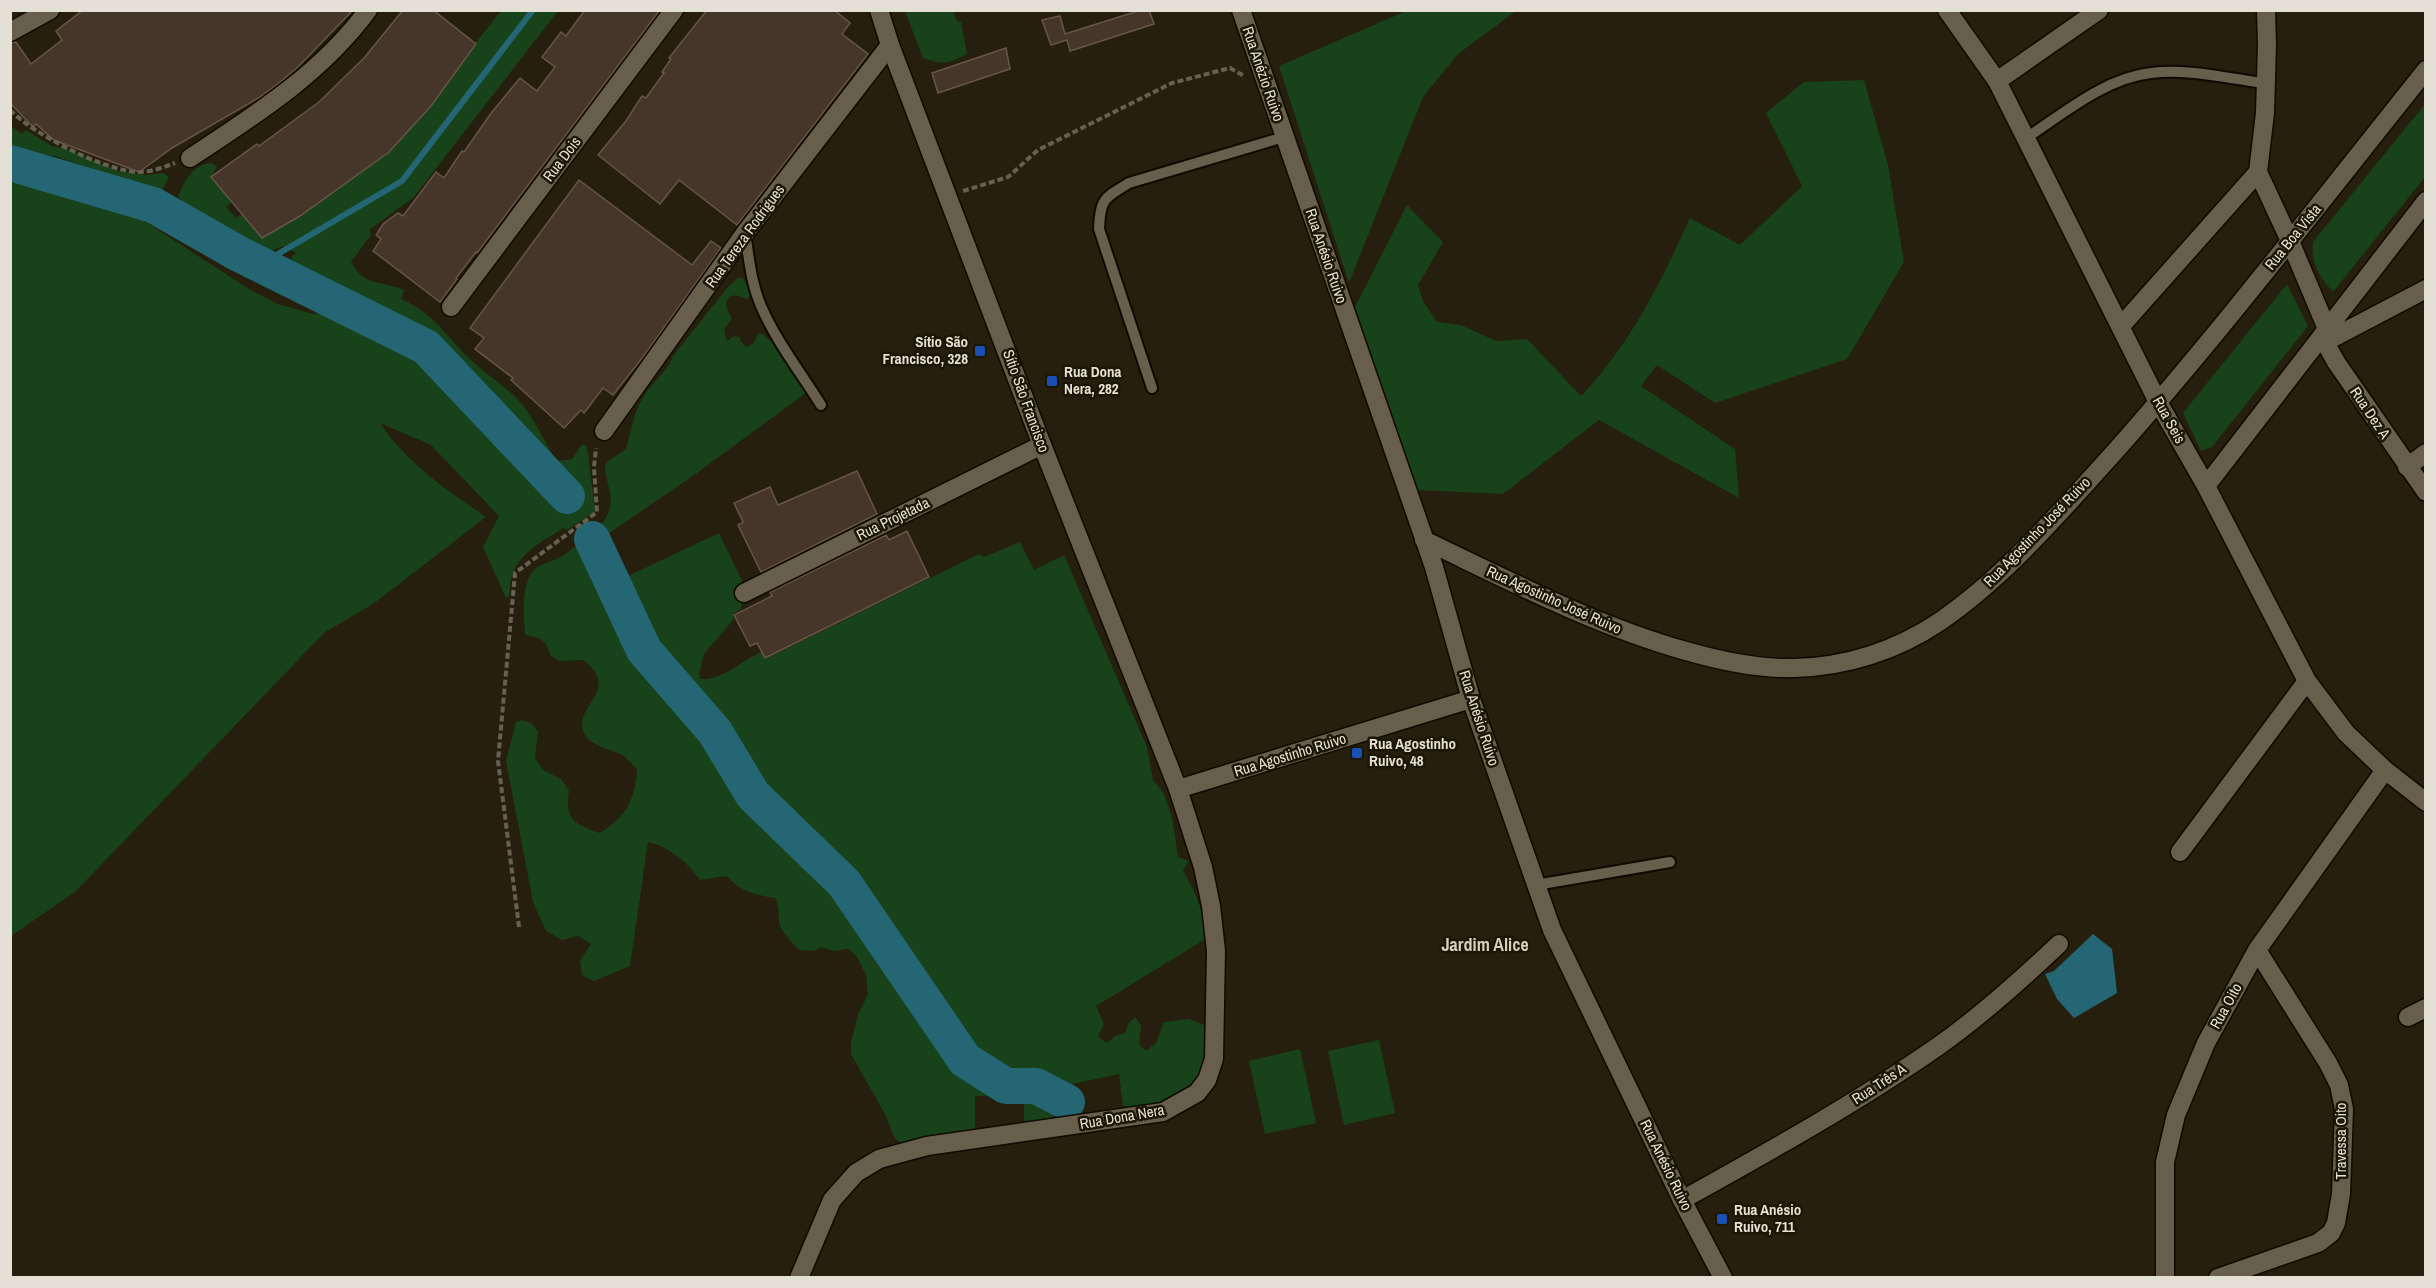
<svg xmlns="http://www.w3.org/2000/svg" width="2436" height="1288" font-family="'Archivo Narrow',sans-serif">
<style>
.green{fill:#17421a}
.water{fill:#246674}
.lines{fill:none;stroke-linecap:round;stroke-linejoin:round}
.stream{stroke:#246674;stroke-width:6}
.river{stroke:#246674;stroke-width:36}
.building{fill:#463529;stroke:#685548;stroke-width:1.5}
.lane-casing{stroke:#0f0900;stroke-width:14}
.street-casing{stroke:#0f0900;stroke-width:21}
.secondary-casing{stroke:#0f0900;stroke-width:21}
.path{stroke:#666050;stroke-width:4;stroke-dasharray:6 3;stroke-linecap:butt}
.lane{stroke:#675f4b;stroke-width:10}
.street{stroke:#675f4b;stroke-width:18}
.secondary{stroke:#675f4b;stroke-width:18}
.transit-dot{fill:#1a4fb4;stroke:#1c1605;stroke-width:2}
.labels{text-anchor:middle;stroke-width:5;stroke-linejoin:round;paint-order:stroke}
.street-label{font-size:15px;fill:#e5e0d5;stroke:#1c1605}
.poi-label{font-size:15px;font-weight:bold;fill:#e5e0d5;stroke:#1c1605;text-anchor:start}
.quarter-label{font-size:18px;font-weight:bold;fill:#d8cfb9;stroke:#1c1605}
</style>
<rect width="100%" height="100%" fill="#261f0d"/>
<path class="green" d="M501,11H558L413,198L369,230L371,235L351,262C366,288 381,280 404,290L401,299C436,315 441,331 467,356C483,373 505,385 520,402C536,420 544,442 557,461L572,459L582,444L587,446L595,511L567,530L564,528C546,539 518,553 512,576C510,582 510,589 510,595L506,598L483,547L499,516L431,445L380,423C409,465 445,489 486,517L373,604L325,632L75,892L11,936L10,177L43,184L96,205L138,217L249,289L278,304L313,314L327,312L340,317L345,325L370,331L413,351L432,364L460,388L548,488L563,492L561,471L535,437L429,338L348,296L323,280L296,272L292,267V256L296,253L283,246L256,257L240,252L178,197C184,181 193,164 212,163L217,167L211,177L232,202L226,207L236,218L242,214L259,232L386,155Z
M905,11H953L957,21L961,22L967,54C948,63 944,66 923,58Z
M1406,11H1516L1458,54L1423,97L1349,283L1279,66Z
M1864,80L1888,165L1904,262L1847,359L1715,403L1657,365L1641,386L1735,449L1739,498L1599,420L1503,494L1418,490L1355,307L1407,205L1443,242L1418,285L1423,301L1437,322L1461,325L1496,341L1527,339L1581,396C1630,345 1661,282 1690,218L1740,245L1802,186L1766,113L1804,82Z
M2425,104V177L2333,292C2319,276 2311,265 2313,242Z
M10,125L22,134L26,130L52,146L70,150L118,171L145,175L163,173L169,177L159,196L141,184H129L108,174L54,156L12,150Z
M738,278H743L751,292L747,300C728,288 720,302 732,318L724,330L727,341L734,336L739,337L743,344L747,347L754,343L758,334L762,333L769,340H774L810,390L697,473L602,538L620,573L626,577L719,533L745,587L741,609L733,614V620L704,654L699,675L700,679C723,681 740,661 762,652L765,659L979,554L984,557L1020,542L1034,570L1064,555L1147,747L1153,780L1164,794L1172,817L1178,857L1189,861L1183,871C1194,889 1209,920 1204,940L1096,1006L1104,1024L1098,1037L1107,1043L1115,1036L1125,1033L1128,1024L1135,1017L1141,1025L1139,1044L1146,1051L1156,1043L1164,1022L1189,1019L1207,1026L1209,1050L1203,1076L1187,1093L1140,1110L1123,1106L1119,1074L1053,1088V1121L1024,1123V1095L975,1096V1131L901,1144L894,1137L886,1116L851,1054V1042L858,1015L868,994L866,975L857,957L848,949L834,951L821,947L814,951L799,950C792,942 781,932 779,922C778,912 780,908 775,898C756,895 740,892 727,876L700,880C687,862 670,847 648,842L630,966L594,981L582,975L580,961L591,944L578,936L562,940L546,931L533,902L506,761L516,722L522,720L531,723L538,731L535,758L543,770L561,779L569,791C565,820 574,824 600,833C626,817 635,800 637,769C633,765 628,759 624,756C612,748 591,748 584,733C572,705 623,691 583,660L559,661L551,656L546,644L539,638L525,635C524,616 520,586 534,570C541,563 555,561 564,555C576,546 585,538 602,538L599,528C620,500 607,494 605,466L608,461L626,449C631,433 633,414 642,399C651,383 666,374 673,356L728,287Z
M2287,284L2308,326L2212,447L2201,451L2183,413Z
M1379,1040L1395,1113L1344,1125L1328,1051Z
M1300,1049L1316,1123L1265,1134L1249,1061Z"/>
<path class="water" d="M2093,934L2112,949L2117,993L2074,1018L2057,999L2045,974L2054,971Z"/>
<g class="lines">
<path class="stream" d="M261,264L402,181L533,10"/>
<path class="river" d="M10,163L153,205L239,254L426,347L567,496
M592,539L644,650L715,732L753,795L844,883L965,1060L1006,1086H1036L1067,1102"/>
</g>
<path class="building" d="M83,10H353L298,67L279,83L260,97L172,148L139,172L54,140L36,124L33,127L10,103V43L16,42L31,64L62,40L56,31Z
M403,10H433L476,44L431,106L389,152L300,216L262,238L211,177L257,144L259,146L319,102L365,57Z
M585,10H660L477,253L476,252L456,278L457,279L440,302L373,251L381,239L376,235L383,224L398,213L403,216L436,172L444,178L462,151L464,152L492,112L520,78L537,91L555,67L542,57L561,32L566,36Z
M707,10H834L850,23L842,34L868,54L737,225L679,180L660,204L598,155L626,121L642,96L646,98L664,73L662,72L671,59L669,58Z
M1141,10H1149L1154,24L1070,51L1067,40L1051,45L1042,20L1060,16L1065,34Z
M1006,48L1010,69L938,93L932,73Z
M579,180L692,265L711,241L721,248L643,357L613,395L603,388L584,413L581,410L564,428L511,380L513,378L475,349L484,338L470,328Z
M857,471L877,514L761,572L738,525L743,522L734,503L770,487L778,505Z
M907,531L929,577L765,658L757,643L750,646L734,615L772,596L770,592L886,535L889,540Z"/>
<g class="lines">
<defs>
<path id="lane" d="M2026,138C2063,114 2105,78 2151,73C2188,68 2229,79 2265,83
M745,233C749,258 751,283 761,306C776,341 801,373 821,405
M1152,388L1099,229C1100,199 1104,198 1129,183L1284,137
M1536,885L1670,862"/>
<path id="street" d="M1241,10L1434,567L1471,699
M1947,10L1997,81L2158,402L2206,486L2307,681L2346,733L2385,770L2426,802
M1997,81L2099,10
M190,158C255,115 321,74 368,10
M2258,172L2290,241L2327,329L2325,342L2336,362L2426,492
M451,307L674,10
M2121,326L2258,172L2265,113L2267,45L2266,10
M2325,342L2426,289
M604,431L745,233L890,45
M2407,467L2426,453
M2206,486L2426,201
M1424,540C1510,581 1594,625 1686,651C1721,661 1757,669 1794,668C1845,667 1896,651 1939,622C2005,577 2058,514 2111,456C2221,332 2322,200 2426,70
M744,593L1042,445
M2180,852L2307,681
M2408,1017L2426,1008
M1682,1200C1768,1152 1855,1104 1937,1047C1980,1017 2020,981 2059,944
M799,1278L832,1200L856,1173L879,1159L927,1146L1163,1112L1197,1093L1207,1080L1214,1059L1216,951L1211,906L1203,867L1178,789
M2165,1278V1162L2176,1115L2206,1043L2257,950L2385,770
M2218,1278L2318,1243L2331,1233L2336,1223L2341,1194L2344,1109L2339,1085L2328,1063L2257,950"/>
<path id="secondary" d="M879,10L890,45L1042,445L1178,789L1471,699L1552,930L1682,1200L1723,1278
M10,32L50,10"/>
</defs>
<use href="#lane" class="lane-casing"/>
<use href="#street" class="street-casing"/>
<use href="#secondary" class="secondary-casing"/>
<path class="path" d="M10,110C35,135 104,171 139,172C151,172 164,167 175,163
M963,191L1008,177L1038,150L1172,83L1230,68L1244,76
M519,927L498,761L515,573L597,512L594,467L596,448"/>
<use href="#lane" class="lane"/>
<use href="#street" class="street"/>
<use href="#secondary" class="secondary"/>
</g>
<g class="transit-dot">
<rect x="974" y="345" width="12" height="12" rx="3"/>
<rect x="1046" y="375" width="12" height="12" rx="3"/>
<rect x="1351" y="747" width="12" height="12" rx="3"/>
<rect x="1716" y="1213" width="12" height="12" rx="3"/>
</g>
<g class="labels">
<g class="street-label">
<text transform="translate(1263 74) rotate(71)" y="5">Rua Anézio Ruivo</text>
<text transform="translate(562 159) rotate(-53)" y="5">Rua Dois</text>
<text transform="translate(745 236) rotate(-54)" y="5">Rua Tereza Rodrigues</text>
<text transform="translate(2293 237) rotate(-51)" y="5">Rua Boa Vista</text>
<text transform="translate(1326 256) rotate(71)" y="5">Rua Anésio Ruivo</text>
<text transform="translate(1026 401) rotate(70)" y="5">Sítio São Francisco</text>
<text transform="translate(2370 413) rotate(56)" y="5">Rua Dez A</text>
<text transform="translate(2169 420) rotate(61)" y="5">Rua Seis</text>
<text transform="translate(893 519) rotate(-26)" y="5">Rua Projetada</text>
<text transform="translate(2037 532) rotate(-46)" y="5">Rua Agostinho José Ruivo</text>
<text transform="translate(1554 600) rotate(24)" y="5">Rua Agostinho José Ruivo</text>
<text transform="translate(1479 718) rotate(72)" y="5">Rua Anésio Ruivo</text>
<text transform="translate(1290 755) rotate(-17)" y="5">Rua Agostinho Ruivo</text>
<text transform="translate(2226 1006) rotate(-61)" y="5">Rua Oito</text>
<text transform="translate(1879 1084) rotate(-33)" y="5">Rua Três A</text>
<text transform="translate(1122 1117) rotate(-10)" y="5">Rua Dona Nera</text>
<text transform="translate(2341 1141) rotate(-90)" y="5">Travessa Oito</text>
<text transform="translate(1666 1165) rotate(64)" y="5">Rua Anésio Ruivo</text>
</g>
<g class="poi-label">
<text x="968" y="347" text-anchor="end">Sítio São<tspan x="968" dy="17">Francisco, 328</tspan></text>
<text x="1064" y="377">Rua Dona<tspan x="1064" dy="17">Nera, 282</tspan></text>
<text x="1369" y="749">Rua Agostinho<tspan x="1369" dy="17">Ruivo, 48</tspan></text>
<text x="1734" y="1215">Rua Anésio<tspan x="1734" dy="17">Ruivo, 711</tspan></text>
</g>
<g class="quarter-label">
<text x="1485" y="951">Jardim Alice</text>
</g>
</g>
<rect width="2436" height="1288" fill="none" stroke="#e5e0d5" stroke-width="24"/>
</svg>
